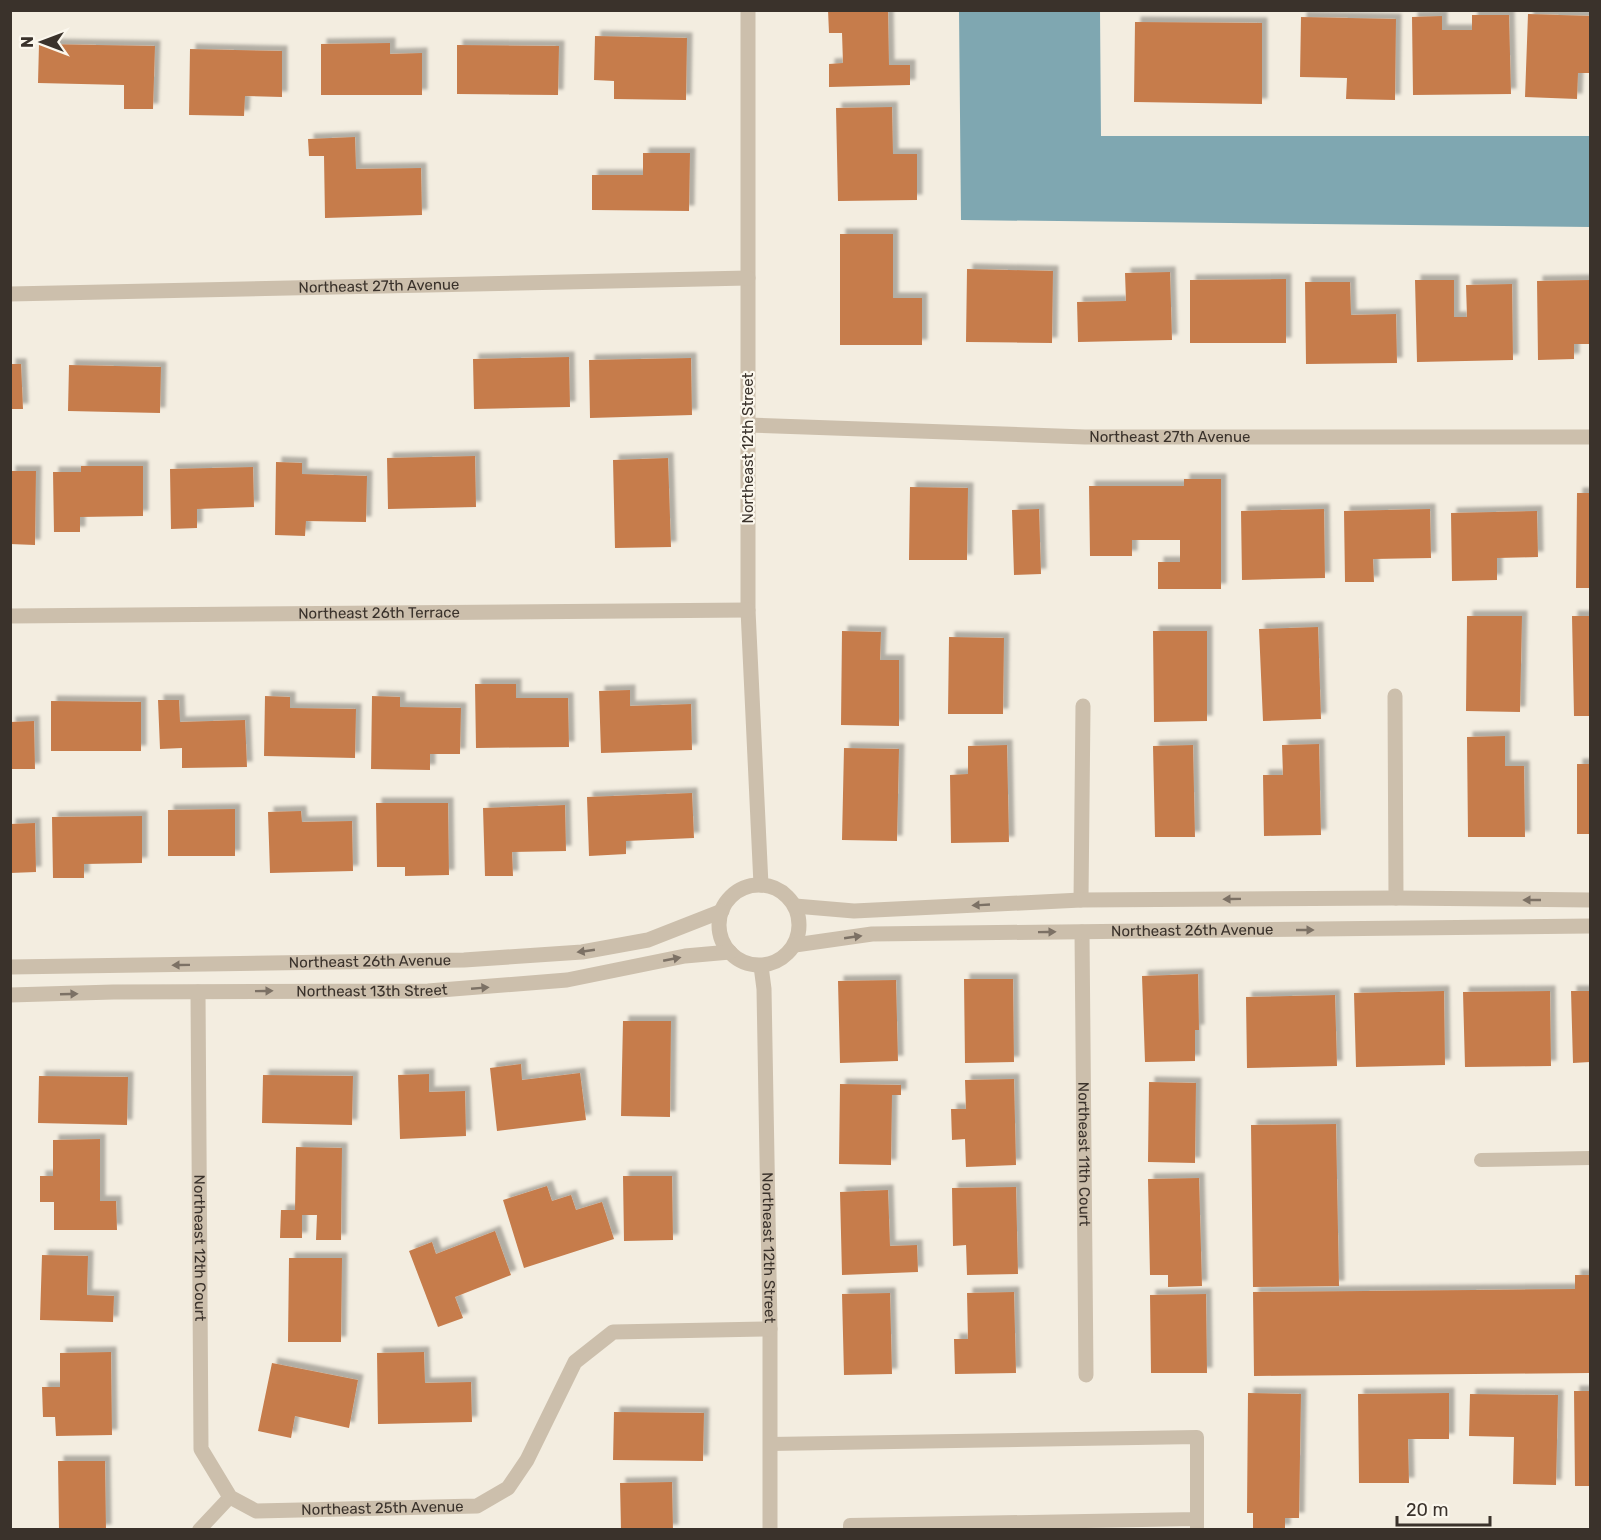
<svg xmlns="http://www.w3.org/2000/svg" width="1601" height="1540" font-family="Rubik,sans-serif">
<style>
.water{fill:#7fa7b1}
.building{fill:#c67c4c;filter:url(#shadow)}
.lines{fill:none;stroke-linecap:round;stroke-linejoin:round}
.service{stroke:#ccbfac;stroke-width:14}
.minor{stroke:#ccbfac;stroke-width:15}
.tertiary{stroke:#ccbfac;stroke-width:15}
.oneway{fill:#7c7165}
.labels{text-anchor:middle;stroke-width:4.5;stroke-linejoin:round;paint-order:stroke}
.street-label{font-size:15px;fill:#3a322b;stroke:#fbf7ed}
</style>
<defs>
<filter id="shadow"><feDropShadow dx="5.5" dy="-5.5" stdDeviation="1.5" flood-color="#0004"/></filter>
</defs>
<rect width="100%" height="100%" fill="#f3ede0"/>
<path class="water" d="M959,11H1100L1101,136H1590V227L961,220Z"/>
<path class="building" d="M828,10H888L889,65H910V85L829,87V64L843,63L842,33H829Z
M1528,14L1590,16V73H1578L1577,99L1525,97Z
M1472,15H1509L1511,94L1413,95L1412,17L1442,16V30H1472Z
M1301,17L1396,19L1395,100L1346,99L1347,78L1300,77Z
M1135,22L1262,23V104L1134,102Z
M595,36L687,38L686,100L614,99V81L594,80Z
M390,43V54L422,53V95H321V44Z
M39,44L155,46L153,109H124V85L38,83Z
M457,45L559,46L558,95L457,94Z
M190,49L282,51V97L245,96L244,116L189,115Z
M892,107L893,154H917V200L838,201L836,108Z
M355,137L356,169L421,168L422,215L325,218L324,156H309L308,139Z
M643,153H690L689,211L592,210V175H643Z
M840,234H893V298H922V345H840Z
M967,269L1053,271L1052,343L966,342Z
M1170,272L1172,340L1078,342L1077,302L1126,301L1125,273Z
M1286,279V343H1190V280Z
M1415,280H1454V317H1467L1466,285L1512,284L1513,360L1417,362Z
M1590,280V344H1574V359L1538,360L1537,281Z
M1305,282H1350L1351,315L1396,314L1397,363L1306,364Z
M569,357L570,407L474,409L473,359Z
M691,358L692,415L590,418L589,360Z
M10,364H21L23,409H10Z
M69,365L161,367L160,413L68,411Z
M475,456L476,507L388,509L387,458Z
M668,458L671,547L615,548L613,460Z
M276,462L302,463V474L367,476L366,522L306,521L305,536L275,535Z
M81,466H143V516L80,517V532H54L53,472H81Z
M253,467L254,507L197,509V528L171,529L170,469Z
M10,471H36L35,545L10,544Z
M1184,479H1221V589H1158V562H1180V540H1132V556H1090L1089,486H1184Z
M910,487L968,488L967,560H909Z
M1577,493H1590V588H1576Z
M1039,509L1041,574L1014,575L1012,510Z
M1324,509L1325,578L1242,580L1241,511Z
M1430,509L1431,558L1373,559L1374,582H1345L1344,511Z
M1537,511L1538,557L1497,558V580L1452,581L1451,513Z
M1467,616H1522L1520,712L1466,711Z
M1572,616H1590V716H1574Z
M1318,627L1321,719L1263,721L1259,629Z
M842,631L881,632L880,660H899V726L841,725Z
M1153,631H1207V721L1154,722Z
M949,637L1004,638L1003,714H948Z
M475,684H516V698H568L569,747L476,748Z
M630,690V706L691,704L692,750L601,753L599,691Z
M265,696L290,697V708L356,709L355,758L264,756Z
M372,696L400,697V707L461,708L460,754H430V770L371,769Z
M158,700H179L180,722L245,720L247,767L182,768V748L160,749Z
M51,701L141,702V751H51Z
M34,721L35,769H10V722Z
M1505,736V766H1524L1525,837H1468L1467,737Z
M1319,744L1321,835L1264,836L1263,775H1283L1282,745Z
M1007,745L1009,842L951,843L950,775L968,774V746Z
M1193,745L1195,837H1155L1153,746Z
M844,748L899,749L897,841L842,840Z
M1577,764H1590V834H1577Z
M692,793L694,838L626,841V854L589,856L587,797Z
M376,803H448L449,875L405,876V867H377Z
M565,805L566,851L512,852L513,876H485L483,808Z
M235,809V856H168V810Z
M301,811L302,822L352,821L353,871L270,873L268,812Z
M142,816V863L84,864V878H53L52,817Z
M35,823L36,872L10,873V824Z
M1198,974L1199,1030H1195V1061L1145,1062L1142,976Z
M964,979H1013L1014,1062L965,1063Z
M896,980L898,1061L840,1063L838,981Z
M1444,991L1445,1065L1356,1067L1354,993Z
M1550,991L1551,1066L1465,1067L1463,992Z
M1571,991H1590V1062L1573,1063Z
M1335,995L1337,1066L1247,1068L1246,997Z
M623,1021H671L670,1117L621,1116Z
M521,1064L522,1080L580,1073L586,1120L497,1131L490,1068Z
M429,1074V1092L465,1091L466,1136L400,1139L398,1075Z
M263,1075L353,1076L352,1125L262,1123Z
M39,1076L128,1077L127,1125L38,1123Z
M1014,1079L1016,1165L966,1167L965,1139L952,1140L951,1109H966L965,1080Z
M1149,1082L1196,1083L1195,1163L1148,1162Z
M840,1084L901,1085V1095H892L891,1165L839,1164Z
M1336,1124L1339,1286L1253,1287L1251,1125Z
M100,1139V1201H116L117,1230H54V1202H40V1176H53V1140Z
M296,1147L342,1148L341,1240H316L317,1215H302V1238H280L281,1210H295Z
M623,1176H672L673,1240L624,1241Z
M1199,1178L1202,1286L1168,1287V1275H1150L1148,1179Z
M547,1186L552,1201L571,1195L576,1210L602,1202L614,1239L524,1268L503,1200Z
M1016,1187L1018,1274L967,1275L966,1245L953,1246L952,1188Z
M888,1190L890,1246L917,1245L918,1272L842,1275L840,1192Z
M495,1231L511,1275L455,1297L463,1318L438,1327L409,1251L432,1242L436,1254Z
M42,1255L88,1256L87,1295L114,1296L113,1322L40,1320Z
M289,1258H342L341,1342H288Z
M1575,1275H1590V1373L1254,1376L1253,1292L1575,1289Z
M1014,1292L1016,1373L955,1374L954,1339H968L967,1293Z
M890,1293L892,1374L844,1375L842,1294Z
M1206,1294L1207,1373H1151L1150,1295Z
M111,1352L112,1435L56,1436L55,1417H43L42,1387H60V1353Z
M424,1352L425,1383L471,1382L472,1422L378,1424L377,1353Z
M272,1363L358,1380L349,1428L295,1416L291,1438L258,1431Z
M1574,1391H1590V1486H1575Z
M1248,1393L1301,1394L1299,1518H1285V1530H1253V1513H1247Z
M1449,1393V1439H1408L1409,1483H1359L1358,1394Z
M1470,1394L1558,1395L1556,1485L1513,1484L1514,1437L1469,1436Z
M614,1412L704,1413L703,1461L613,1460Z
M58,1461H105L106,1530H59Z
M672,1482L673,1530H621L620,1483Z"/>
<g class="lines">
<path class="service" d="M1481,1160L1590,1158
M770,1444L1197,1437V1530
M199,1530L230,1497
M850,1530V1525L1197,1519"/>
<g class="minor">
<path d="M748,10V610L761,885"/>
<path id="s1" d="M10,294L748,278"/>
<path id="s2" d="M748,425L1085,437H1590"/>
<path id="s3" d="M10,616L748,610"/>
<path d="M1395,696L1396,898"/>
<path d="M1081,900L1083,706"/>
<path id="s4" d="M1082,932L1086,1375"/>
<path id="s5" d="M761,966L764,989L770,1329V1530"/>
<path id="s6" d="M198,992L201,1449L230,1497L256,1511L477,1506L508,1488L527,1460L575,1362L613,1332L770,1329"/>
</g>
<g class="tertiary">
<circle cx="759" cy="925" r="40"/>
<path d="M795,906L854,911L1081,900L1396,898L1590,900"/>
<path id="s7" d="M795,945L872,934L1590,926"/>
<path id="s8" d="M10,967L464,960L582,952L648,940L722,911"/>
<path id="s9" d="M10,995L113,992L428,991L567,980L685,956L730,952"/>
</g>
</g>
<defs><path id="oneway-solid" d="M-6-.8H1V-3.2L6.5 0L1 3.2V.8H-6Z" transform="scale(1.5)"/></defs>
<g class="oneway">
<use href="#oneway-solid" transform="translate(1232 899) rotate(179)"/>
<use href="#oneway-solid" transform="translate(1532 900) rotate(180)"/>
<use href="#oneway-solid" transform="translate(981 905) rotate(177)"/>
<use href="#oneway-solid" transform="translate(1305 930)"/>
<use href="#oneway-solid" transform="translate(1047 932) rotate(-1)"/>
<use href="#oneway-solid" transform="translate(853 937) rotate(-8)"/>
<use href="#oneway-solid" transform="translate(586 951) rotate(172)"/>
<use href="#oneway-solid" transform="translate(672 959) rotate(-11)"/>
<use href="#oneway-solid" transform="translate(181 965) rotate(179)"/>
<use href="#oneway-solid" transform="translate(480 988) rotate(-5)"/>
<use href="#oneway-solid" transform="translate(264 991) rotate(-1)"/>
<use href="#oneway-solid" transform="translate(69 994) rotate(-2)"/>
</g>
<g class="labels">
<g class="street-label">
<text dy="5" stroke="none"><textPath href="#s1" startOffset="369">Northeast 27th Avenue</textPath></text>
<text dy="5" stroke="none"><textPath href="#s2" startOffset="422">Northeast 27th Avenue</textPath></text>
<text transform="translate(748 448) rotate(-90)" y="5">Northeast 12th Street</text>
<text dy="5" stroke="none"><textPath href="#s3" startOffset="369">Northeast 26th Terrace</textPath></text>
<text dy="5" stroke="none"><textPath href="#s7" startOffset="398">Northeast 26th Avenue</textPath></text>
<text dy="5" stroke="none"><textPath href="#s8" startOffset="360">Northeast 26th Avenue</textPath></text>
<text dy="5" stroke="none"><textPath href="#s9" startOffset="362">Northeast 13th Street</textPath></text>
<text dy="5" stroke="none"><textPath href="#s4" startOffset="222">Northeast 11th Court</textPath></text>
<text dy="5" stroke="none"><textPath href="#s6" startOffset="256">Northeast 12th Court</textPath></text>
<text dy="5" stroke="none"><textPath href="#s5" startOffset="282">Northeast 12th Street</textPath></text>
<text dy="5" stroke="none"><textPath href="#s6" startOffset="669">Northeast 25th Avenue</textPath></text>
</g>
</g>
<rect width="1601" height="1540" fill="none" stroke="#3a322b" stroke-width="24"/>
<g transform="translate(42 42) rotate(270)" stroke="#fbf7ed" stroke-width="4.5" paint-order="stroke">
<path d="M0-4.5L10 22L0 15L-10 22Z" fill="#3a322b"/>
<text y="-9" font-size="16" font-weight="bold" text-anchor="middle" fill="#3a322b">N</text>
</g>
<path d="M1397 1516v9h93v-9" fill="none" stroke="#3a322b" stroke-width="3"/>
<text x="1406" y="1516" font-size="18" fill="#3a322b" stroke="#fbf7ed" stroke-width="4.5" paint-order="stroke">20 m</text>
</svg>
